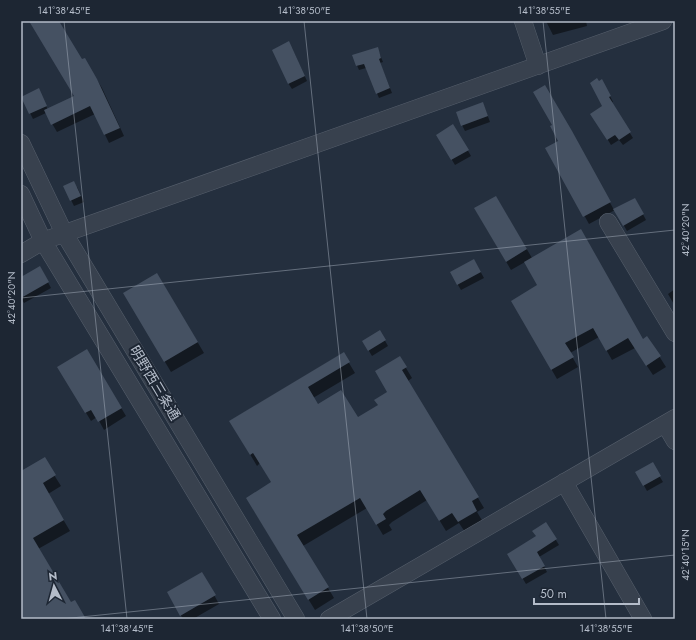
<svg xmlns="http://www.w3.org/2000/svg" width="696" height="640" font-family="Jost,'Noto Sans JP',sans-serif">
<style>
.shadow{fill:#0007}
.building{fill:#455162}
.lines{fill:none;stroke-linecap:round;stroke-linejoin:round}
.minor-casing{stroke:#565f6c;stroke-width:18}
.minor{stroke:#38414e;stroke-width:17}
.ticks{fill:none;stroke:#b4bcc9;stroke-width:1;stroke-opacity:0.45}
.labels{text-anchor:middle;stroke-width:4;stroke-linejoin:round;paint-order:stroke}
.street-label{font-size:14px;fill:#b4bcc9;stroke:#1d2633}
.neatline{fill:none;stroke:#b4bcc9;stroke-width:1.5}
.ticks-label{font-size:10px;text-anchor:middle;fill:#b4bcc9}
</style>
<rect width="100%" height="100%" fill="#242f3e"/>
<path class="shadow" d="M31,21H57L81,61L84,59L102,88L124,136L109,143L95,114L57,132L46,113L33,119L22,97L41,95L48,110L76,97Z
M546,21H586L587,26L553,35Z
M292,48L307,81L292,89L288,83Z
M377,48L383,62L380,63L392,93L379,98L366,68L359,70L353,56Z
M598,82L605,86L613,102L611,103L633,138L623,145L619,140L611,145L595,119L603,107Z
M483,103L490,122L465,131L462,125Z
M453,125L471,156L455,165L437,135Z
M576,140L614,210L635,199L646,220L627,231L615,210L589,224L547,148Z
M64,186L77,187L84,202L74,206Z
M496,197L532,258L643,340L647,337L666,367L653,375L635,348L612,360L599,337L570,353L578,367L557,379L512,301L539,286L525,262L511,270L475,209Z
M474,260L484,278L461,290L451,273Z
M40,267L51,288L24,303L21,298V278Z
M157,274L204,353L171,372L124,293Z
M675,289V306L668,294Z
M380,332L388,346L372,356L363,341Z
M87,351L126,416L104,430L97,417L91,421L59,368Z
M343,353L355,373L313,398L317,405L357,419L379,405L389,392L400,358L412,378L408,381L484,508L477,512L483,522L465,532L459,523L446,531L427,500L392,522L389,525L392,530L383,535L367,508L303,546L334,598L315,610L253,509L272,483L260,463L257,466L230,421Z
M44,459L61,486L48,494L70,531L38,549L71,604L84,619H21V473Z
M652,464L663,482L647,491L637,473Z
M546,524L559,545L539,557L547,572L526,584L508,554L537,537Z
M202,573L219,604L193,619H183L168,593Z"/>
<path class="building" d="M29,21H59L82,59L85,58L97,79L120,128L104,135L90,106L51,125L44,110L74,96Z
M289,41L305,76L288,84L272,50Z
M378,47L381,58L379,59L390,88L376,94L364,64L356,66L352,55Z
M597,78L599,81L602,79L611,96L609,97L631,132L619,140L615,135L607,140L590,114L602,106L590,83Z
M545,85L572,131L611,202L583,217L545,148L558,141L550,126L552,125L533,92Z
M39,88L47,106L29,114L21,97Z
M483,102L488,116L461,126L456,112Z
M453,124L469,150L451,160L436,135Z
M74,181L81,196L70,201L63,186Z
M496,196L527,249L506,262L474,208Z
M635,198L644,214L623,226L613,209Z
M581,229L643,339L647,336L661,356L646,366L628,338L606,351L593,328L565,343L574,357L551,370L511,301L537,285L524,262Z
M474,259L481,272L457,285L450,272Z
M40,266L49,282L21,298V277Z
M157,273L198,342L164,362L123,293Z
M380,330L386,340L368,351L362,341Z
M87,349L122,408L98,422L91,410L85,413L57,367Z
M344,352L350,362L308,387L318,404L341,390L358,417L378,405L374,400L387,392L375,371L400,356L407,367L402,370L479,497L472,501L477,511L458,522L452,513L439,521L420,490L386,511L383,514L386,519L376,525L360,498L297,535L329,587L308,600L246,498L271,482L253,453L250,455L229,421Z
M45,457L56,475L43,483L64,520L33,538L71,602L75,600L86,619H21V471Z
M653,462L661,476L643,486L635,472Z
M546,522L557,539L537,552L545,566L522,579L507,554L536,536L532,531Z
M202,572L216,595L180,616L167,592Z"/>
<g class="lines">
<defs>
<path id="minor" d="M523,21L538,66
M21,143L64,233L296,619
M21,194L43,241L272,619
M608,222L675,333
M21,254L43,241L663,21
M665,424L675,441
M564,482L643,619
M329,619L675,418"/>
</defs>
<use href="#minor" class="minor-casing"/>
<use href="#minor" class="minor"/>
</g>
<path class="ticks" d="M64,21L127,619M304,21L367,619M543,21L606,619M21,298L675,230M62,619L675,555"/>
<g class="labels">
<g class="street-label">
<text transform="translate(155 383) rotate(59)" y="5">明野西三条通</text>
</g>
</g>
<rect width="696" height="640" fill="none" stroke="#1d2633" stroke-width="44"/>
<g transform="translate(54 586) rotate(354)" stroke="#1d2633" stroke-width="3" paint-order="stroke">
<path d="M0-3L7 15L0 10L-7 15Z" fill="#b4bcc9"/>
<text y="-6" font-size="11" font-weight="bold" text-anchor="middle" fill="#b4bcc9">N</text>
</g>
<path d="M534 598v6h105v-6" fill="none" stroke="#b4bcc9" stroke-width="2"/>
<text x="540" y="598" font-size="12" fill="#b4bcc9" stroke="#1d2633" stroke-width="3" paint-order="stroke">50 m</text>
<rect x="22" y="22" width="652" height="596" class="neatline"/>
<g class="ticks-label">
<text x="64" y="14">141°38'45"E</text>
<text x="304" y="14">141°38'50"E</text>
<text x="544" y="14">141°38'55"E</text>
<text transform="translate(685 230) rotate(-90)" y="4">42°40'20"N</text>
<text transform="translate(11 298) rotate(-90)" y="4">42°40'20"N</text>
<text transform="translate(685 555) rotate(-90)" y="4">42°40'15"N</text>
<text x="127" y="632">141°38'45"E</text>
<text x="367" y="632">141°38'50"E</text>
<text x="606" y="632">141°38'55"E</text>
</g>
</svg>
